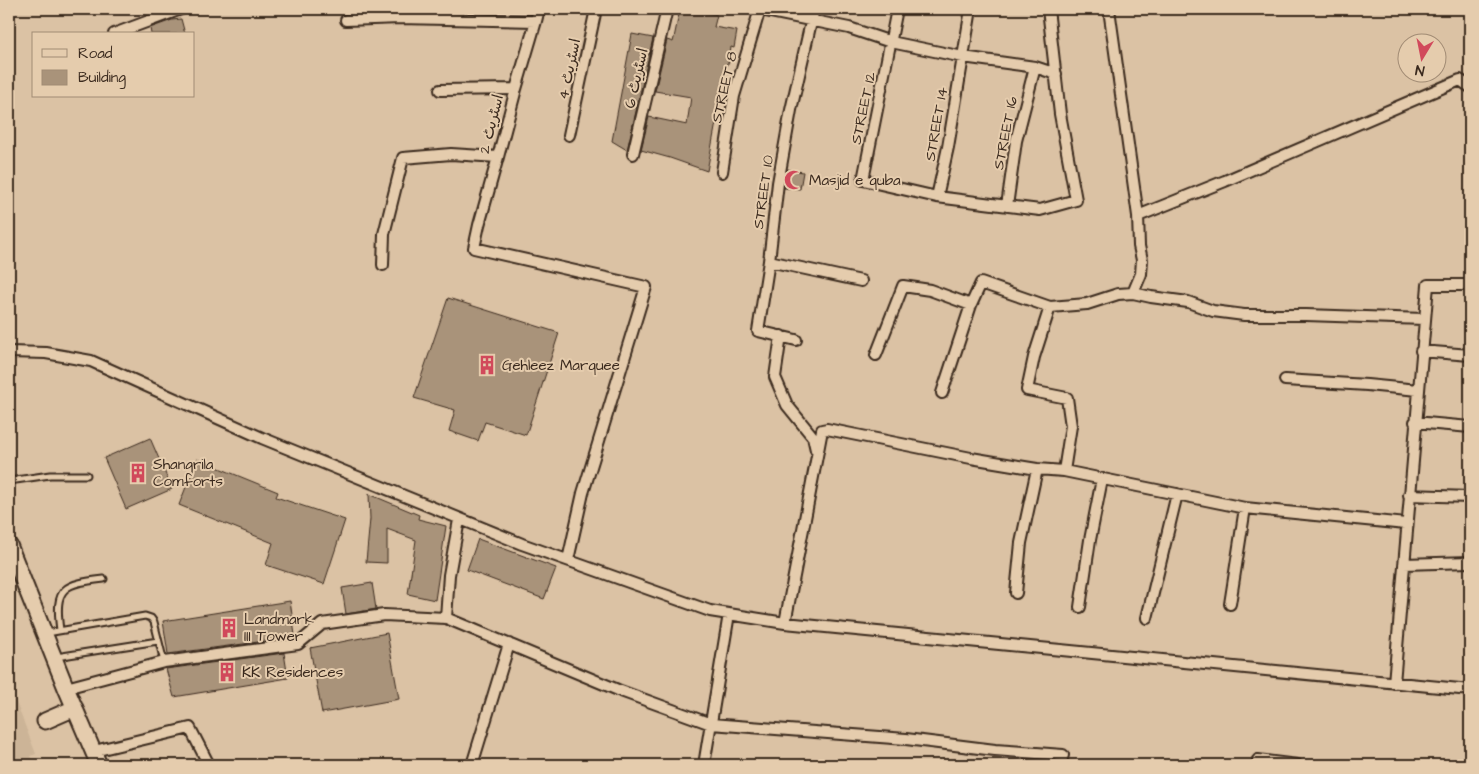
<svg xmlns="http://www.w3.org/2000/svg" width="1479" height="774" font-family="'Architects Daughter','Playpen Sans Arabic',sans-serif">
<style>
.built{fill:#ccb497}
.building{fill:#a9937a;stroke:#3b2a1e}
.lines{fill:none;stroke-linecap:round;stroke-linejoin:round}
.lane-casing{stroke:#3b2a1e;stroke-width:9}
.street-casing{stroke:#3b2a1e;stroke-width:14}
.secondary-casing{stroke:#3b2a1e;stroke-width:19}
.lane{stroke:#e5ccad;stroke-width:5}
.street{stroke:#e5ccad;stroke-width:10}
.secondary{stroke:#e5ccad;stroke-width:15}
.labels{text-anchor:middle;stroke-width:4;stroke-linejoin:round;paint-order:stroke}
.street-label{font-size:15px;fill:#3b2a1e;stroke:#e5ccad}
.poi-label{font-size:15px;fill:#3b2a1e;stroke:#e5ccad;text-anchor:start}
</style>
<rect width="100%" height="100%" fill="#dbc2a4"/>
<filter id="ink" filterUnits="userSpaceOnUse"><feTurbulence type="fractalNoise" baseFrequency=".02" numOctaves="2"/><feDisplacementMap in="SourceGraphic" scale="10" xChannelSelector="R" yChannelSelector="G"/><feConvolveMatrix kernelMatrix="1 2 1 2 8 2 1 2 1" color-interpolation-filters="sRGB"/></filter>
<g filter="url(#ink)">
<path class="built" d="M9,684L36,754L30,756L34,765H9Z"/>
<path class="building" d="M680,9H690L717,15L714,27L737,31L734,48L731,47L729,63H727L707,171L670,158L641,150L649,117L687,125L691,97L655,91L667,40L673,42L674,38Z
M181,19L185,34H151L150,28L172,20Z
M632,34L653,38L627,150L612,141Z
M787,169L803,172L800,189L784,188Z
M448,298L559,333L526,435L485,422L478,441L449,431L455,410L414,398Z
M150,438L172,489L126,509L104,458Z
M197,459L278,492L276,497L345,520L324,584L266,565L273,543L179,505Z
M369,494L419,515L418,519L446,526L435,600L408,594L416,540L387,529V563L366,562L370,519Z
M478,539L556,568L544,599L467,570Z
M372,583L376,609L346,614L342,588Z
M290,601L295,635L281,637V639L168,654L163,621Z
M387,633L399,699L322,713L310,648Z
M284,653L288,678L174,697L166,669Z"/>
<g class="lines">
<defs>
<path id="lane" d="M9,481L50,475H87
M60,630C54,586 64,584 104,579
M47,633L145,616L151,618L154,622L164,662
M56,657L158,641"/>
<path id="street" d="M539,9L536,21L516,89L498,157L479,225L474,248L646,287L583,493L568,560
M755,9L849,28L891,42L963,57L1035,67L1056,74
M897,9L863,180L937,197L1040,210L1076,200L1060,114L1048,9
M1109,9L1138,216L1139,246L1142,260L1141,274L1133,293L1151,297L1188,302L1213,311L1244,315H1306L1424,319
M346,20L400,18L536,21
M114,34L181,9
M440,90L516,89
M569,135L596,9
M633,154L667,9
M722,172L734,96L760,9
M937,197L948,147L971,9
M1007,206L1016,141L1035,67
M1138,216L1225,181L1460,80L1470,87
M769,261L861,281
M383,265L384,234L403,158L451,154L498,157
M1050,307L1034,357L1027,390L1067,398L1071,426L1064,471
M781,336L775,377L787,405L813,437L816,450
M796,340L758,331L769,261L778,183L791,110L814,9
M1421,351L1470,355
M9,352L46,353L91,361L262,438L522,544L710,611L785,623L1470,690
M876,355L903,286L930,290L971,305L981,283L1050,307L1087,304L1118,294L1133,293
M1285,380L1367,385L1418,390
M942,393L971,305
M1415,422L1470,427
M1409,495L1470,497
M1404,564L1470,562
M1016,593L1021,543L1037,469
M1230,604L1245,508
M1080,607L1090,540L1102,479
M446,618L449,575L459,520
M1147,618L1177,494
M785,623L822,430L827,429L971,458L1037,469L1064,471L1245,508L1406,524
M1394,683L1428,285H1470
M66,688L164,662L298,644L322,624L384,615L446,618L618,690L711,724L906,739L995,750L1063,755L1060,765
M94,751L190,728L209,765
M1258,760L1297,765
M472,765L509,644
M704,765L729,614"/>
<path id="secondary" d="M9,545L66,688L99,765
M45,721L75,708"/>
</defs>
<use href="#lane" class="lane-casing"/>
<use href="#street" class="street-casing"/>
<use href="#secondary" class="secondary-casing"/>
<use href="#lane" class="lane"/>
<use href="#street" class="street"/>
<use href="#secondary" class="secondary"/>
</g>
</g>
<defs>
<symbol id="mosque-bare" viewBox="-9 -9 18 18"><path d="M3.5-4.9A6 6 0 1 0 3.5 4.9A5 5 0 1 1 3.5-4.9Z" fill="#d1495b" stroke="#e5ccad" stroke-width="2.5" paint-order="stroke"/></symbol>
<symbol id="building-bare" viewBox="-9 -9 18 18"><path d="M-4-6H4V6H1V3H-1V6H-4ZM-2.5-4.3h1.7v1.8h-1.7ZM.8-4.3h1.7v1.8H.8ZM-2.5-1h1.7V.8h-1.7ZM.8-1h1.7V.8H.8Z" fill="#d1495b" stroke="#e5ccad" stroke-width="2.5" paint-order="stroke"/></symbol>
</defs>
<g fill-rule="evenodd">
<use href="#mosque-bare" x="780" y="166" width="28" height="28"/>
<use href="#building-bare" x="473" y="351" width="28" height="28"/>
<use href="#building-bare" x="124" y="459" width="28" height="28"/>
<use href="#building-bare" x="215" y="614" width="28" height="28"/>
<use href="#building-bare" x="213" y="658" width="28" height="28"/>
</g>
<g class="labels">
<g class="street-label">
<text transform="translate(569 69) rotate(-78)" y="5">اسٹریٹ 4</text>
<text transform="translate(636 78) rotate(-77)" y="5">اسٹریٹ 6</text>
<text transform="translate(724 87) rotate(-77)" y="5">STREET 8</text>
<text transform="translate(863 108) rotate(-78)" y="5">STREET 12</text>
<text transform="translate(491 124) rotate(-76)" y="5">اسٹریٹ 2</text>
<text transform="translate(936 124) rotate(-80)" y="5">STREET 14</text>
<text transform="translate(1005 133) rotate(-79)" y="5">STREET 16</text>
<text transform="translate(763 192) rotate(-82)" y="5">STREET 10</text>
</g>
<g class="poi-label">
<text x="809" y="185">Masjid e quba</text>
<text x="502" y="370">Gehleez Marquee</text>
<text x="153" y="469">Shangrila<tspan x="153" dy="17">Comforts</tspan></text>
<text x="244" y="624">Landmark<tspan x="244" dy="17">III Tower</tspan></text>
<text x="242" y="677">KK Residences</text>
</g>
</g>
<rect width="1479" height="774" fill="none" stroke="#e5ccad" stroke-width="30"/>
<rect x="15" y="15" width="1449" height="744" fill="none" stroke="#3b2a1e" stroke-width="2" filter="url(#ink)"/>
<rect x="32" y="32" width="162" height="65" fill="#e5ccad" stroke="#a18b74"/>
<rect x="42" y="49" width="25" height="8" fill="#e5ccad" stroke="#a18b74"/>
<text x="78" y="58" font-size="15" fill="#3b2a1e">Road</text>
<rect x="42" y="70" width="25" height="15" fill="#a9937a" stroke="#a18b74"/>
<text x="78" y="82" font-size="15" fill="#3b2a1e">Building</text>
<g transform="translate(1422 58) rotate(190)"><circle r="24" fill="#e5ccad" stroke="#a18b74"/>
<path d="M0-4L9 19L0 12L-9 19Z" fill="#d1495b"/>
<text y="-8" font-size="14" font-weight="bold" text-anchor="middle" fill="#3b2a1e">N</text>
</g>
</svg>
